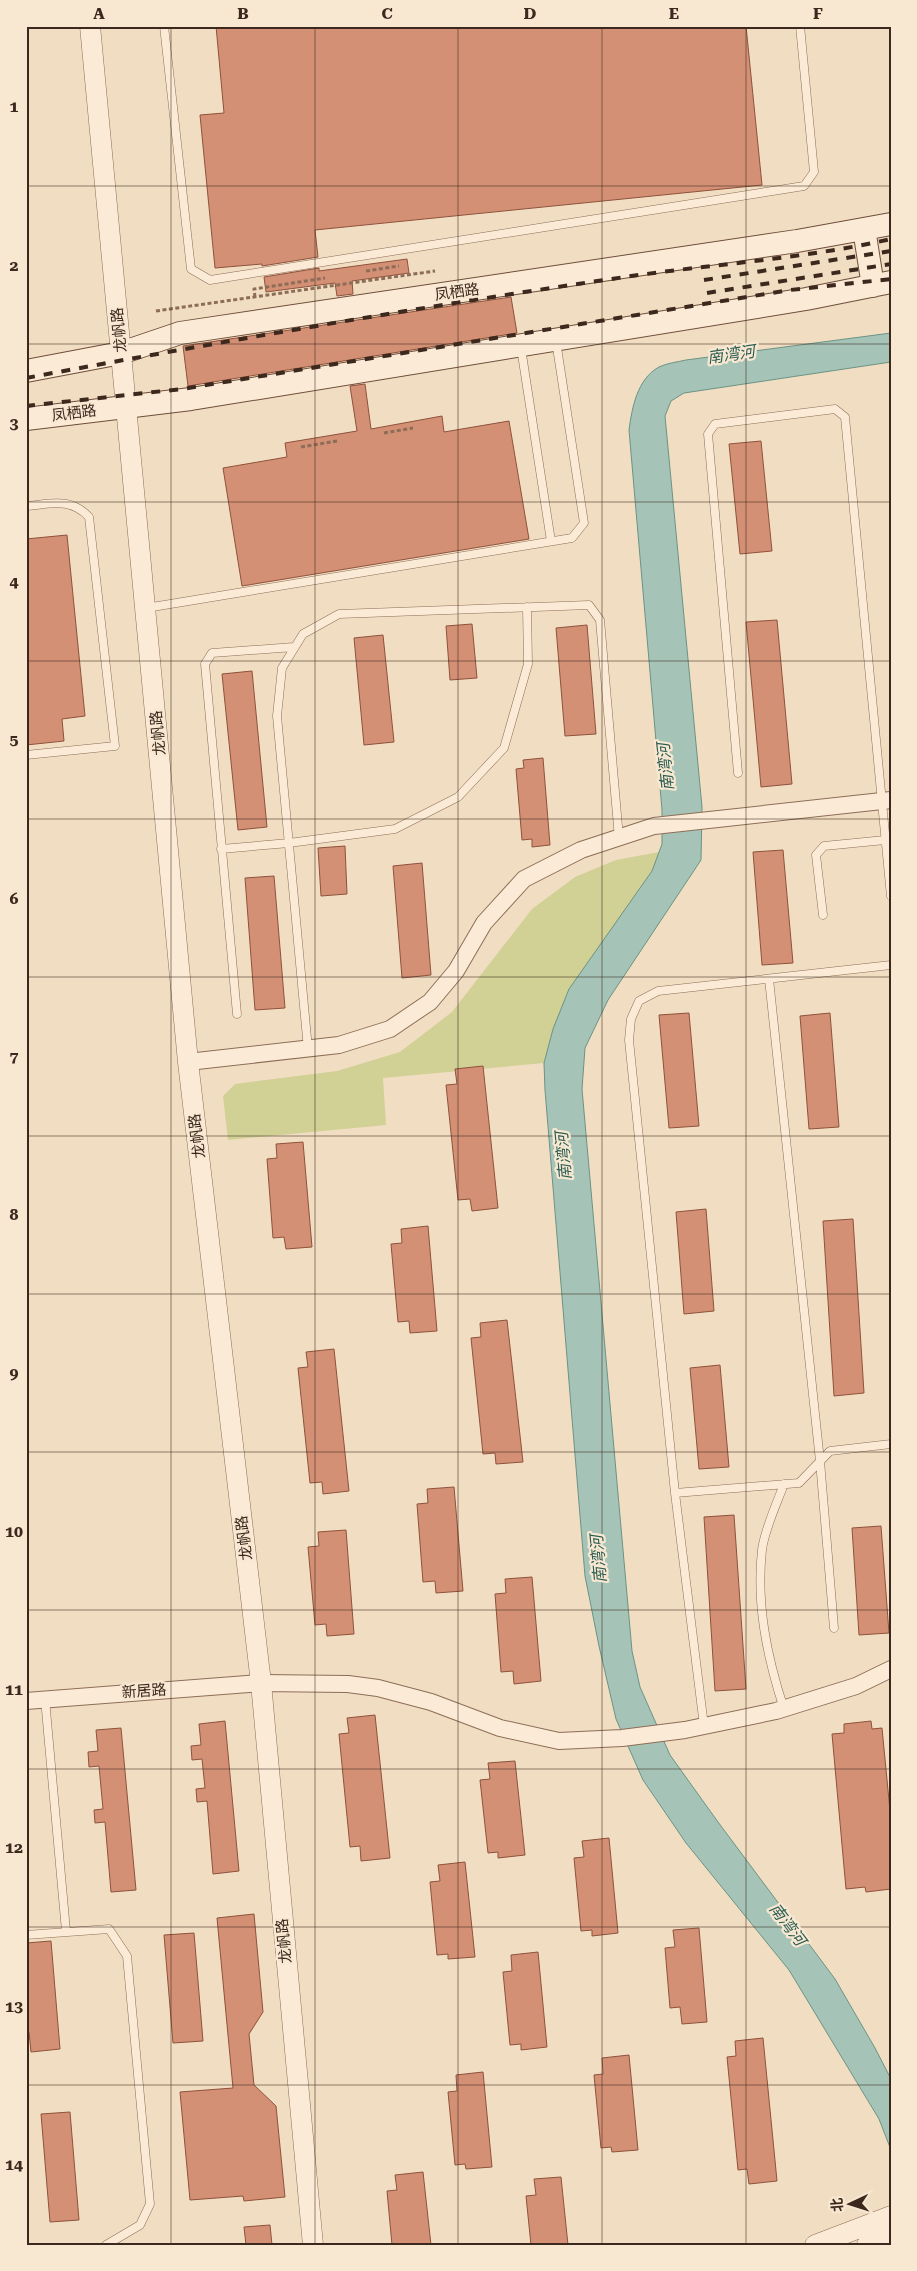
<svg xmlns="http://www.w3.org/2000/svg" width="917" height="2271" font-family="'Roboto Serif','Noto Sans SC',serif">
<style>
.green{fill:#d1d095}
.water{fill:#a5c4b7;stroke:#6b9384}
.building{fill:#d39075;stroke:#8e523b}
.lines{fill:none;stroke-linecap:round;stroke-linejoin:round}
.service-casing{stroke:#8d6d58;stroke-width:9}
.minor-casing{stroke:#8d6d58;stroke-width:18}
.tertiary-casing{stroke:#8d6d58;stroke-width:21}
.secondary-casing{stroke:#6f4e3b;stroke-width:24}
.path{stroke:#8d6d58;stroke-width:3;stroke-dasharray:4 2.5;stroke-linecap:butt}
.service{stroke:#fbebd6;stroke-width:8}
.minor{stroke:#fbebd6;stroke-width:16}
.tertiary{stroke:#fbebd6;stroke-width:20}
.secondary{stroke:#fbebd6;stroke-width:22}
.rail{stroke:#3c281d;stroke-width:4;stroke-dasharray:9 9;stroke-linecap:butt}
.grid{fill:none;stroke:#3c281d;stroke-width:1;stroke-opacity:0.55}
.labels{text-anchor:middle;stroke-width:4.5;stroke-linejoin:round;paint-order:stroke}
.street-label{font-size:15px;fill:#3c281d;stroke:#f8e8d2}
.water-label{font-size:16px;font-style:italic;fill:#2b5d53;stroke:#f8e8d2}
.neatline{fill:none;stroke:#3c281d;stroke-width:2}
.grid-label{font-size:16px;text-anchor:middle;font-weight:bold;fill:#3c281d}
</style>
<rect width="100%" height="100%" fill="#f1ddc2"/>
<path class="green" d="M659,852L652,871L553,1029L544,1063L383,1078L386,1125L228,1140L223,1096L235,1084L337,1071L400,1052L452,1012L532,909L575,877L616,860Z"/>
<path class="water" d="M891,333V362L684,393L671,401L665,416L702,807L701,860L608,1000L585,1048L582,1089L632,1651L640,1687L670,1755L718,1822L835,1979L875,2048L891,2079V2150L879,2119L789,1970L686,1843L643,1780L616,1719L599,1646L585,1576L545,1090L544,1063L553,1029L569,989L652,871L662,844V810L629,430C632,408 637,379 659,367C667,363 678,362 686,360Z"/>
<path class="building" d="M216,26H746L762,185L315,230L318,257L262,266V264L215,268L200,115L224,113Z
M407,259L409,273L352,281L353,294L337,296L335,283L266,292L264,277L319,268V271Z
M511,297L517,333L188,386L183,346Z
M365,384L371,429L442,416L444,432L509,421L529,539L242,586L223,468L287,457L285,443L357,431L350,386Z
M761,441L772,551L740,554L729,444Z
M67,535L85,716L62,719L64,741L26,745V539Z
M777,620L792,784L761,787L746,622Z
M472,624L477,678L450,680L446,626Z
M587,625L596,734L565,736L556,628Z
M383,635L394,742L364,745L354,638Z
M252,671L267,827L238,830L222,674Z
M543,758L550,845L532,847V839L522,840L516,769L524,768L523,760Z
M345,846L347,894L321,896L318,848Z
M783,850L793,963L762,965L753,852Z
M422,863L431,975L402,978L393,866Z
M274,876L285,1008L255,1010L245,878Z
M689,1013L699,1126L669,1128L659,1015Z
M830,1013L839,1127L809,1129L800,1016Z
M483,1066L498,1208L472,1211L470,1199L458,1200L446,1085L457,1084L455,1069Z
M303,1142L312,1247L286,1249L284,1237L273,1238L267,1159L277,1158L276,1144Z
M706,1209L714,1311L684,1314L676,1212Z
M853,1219L864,1393L834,1396L823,1221Z
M428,1226L437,1331L410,1333L409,1321L398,1322L391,1244L402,1243L401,1229Z
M507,1320L523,1462L496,1464L495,1453L483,1454L471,1338L481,1337L480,1323Z
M334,1349L349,1491L323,1494L322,1482L310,1483L298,1368L308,1367L306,1352Z
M720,1365L729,1467L699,1469L690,1368Z
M454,1487L463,1591L436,1593L435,1581L423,1582L417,1504L428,1503L427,1489Z
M734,1515L746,1689L715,1691L704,1517Z
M881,1526L889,1633L859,1635L852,1528Z
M346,1530L354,1634L327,1636L326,1624L315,1625L308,1547L319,1546L318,1532Z
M532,1577L541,1681L514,1684L513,1671L501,1672L495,1594L506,1593L505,1579Z
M375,1715L390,1858L361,1861L360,1846L350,1847L339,1734L349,1733L347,1718Z
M225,1721L239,1871L213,1874L207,1801L197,1802L196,1789L205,1788L202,1759L192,1760L191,1746L201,1745L199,1724Z
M871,1721L872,1729L882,1728L891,1821V1889L866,1892L865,1887L846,1889L832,1734L844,1733V1724Z
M121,1728L136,1890L111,1892L105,1822L95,1823L94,1810L103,1809L99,1766L89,1767L88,1752L98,1751L96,1730Z
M515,1761L525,1855L498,1858V1852L488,1853L480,1780L490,1779L488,1763Z
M609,1838L618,1933L592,1936V1930L581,1931L574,1858L584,1857L582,1841Z
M465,1862L475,1957L448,1959V1954L437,1955L430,1882L440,1881L438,1865Z
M254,1914L263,2012L249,2034L254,2085L276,2106L285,2197L244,2201L243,2196L190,2200L180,2092L233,2088L217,1918Z
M699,1928L707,2022L682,2024L680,2007L670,2008L665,1948L675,1947L673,1930Z
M194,1933L203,2041L173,2043L164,1935Z
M51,1941L60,2049L31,2052L29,2032H26V1943Z
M538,1952L547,2047L521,2050V2044L510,2045L503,1972L512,1971L511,1955Z
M763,2038L777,2181L749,2184L747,2169L738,2170L727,2057L736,2056L735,2041Z
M629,2055L638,2150L612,2152L611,2147L601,2148L594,2075L603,2074L602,2058Z
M483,2072L492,2167L466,2169L465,2164L455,2165L448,2092L457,2091L456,2075Z
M70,2112L79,2220L50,2222L41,2114Z
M423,2172L431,2245H392L387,2191L397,2190L395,2175Z
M561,2177L568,2245H531L526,2196L536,2195L534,2179Z
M270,2225L272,2245H246L244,2227Z"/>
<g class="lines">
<defs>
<path id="service" d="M164,26L191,269L210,280L804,186L814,172L800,26
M521,348L551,541
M26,506C51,504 70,497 89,517L115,746L26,755
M146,608L572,538L584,523L556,341
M738,773L708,434L715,424L835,409L845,417L891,896
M221,849L289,843L395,829L458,797L504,748L528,664L527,607
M823,915L816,855L824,846L885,840
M769,979L820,1461L834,1628
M237,1014L205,664L212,653L294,647
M308,1049L277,716L282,668L303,634L339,614L589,605L600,620L619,838
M675,1493L799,1483L830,1451L891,1444
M45,1699L66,1931
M784,1709C767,1657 756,1604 762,1550C764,1531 777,1503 784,1484
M704,1726L675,1493L629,1040L631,1019L639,1001L658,991L891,965
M26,1935L109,1929L127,1956L150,2204L140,2225L106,2245"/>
<path id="minor" d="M188,1062L339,1045L390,1029L430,1002L456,971L484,923L524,879L581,850L654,826L891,800
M26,1701L261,1683L348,1684L378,1688L431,1702L500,1728L559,1741L622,1738L685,1730L776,1711L856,1686L891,1669"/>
<path id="tertiary" d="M90,26L188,1062L261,1683L313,2245
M815,2245L891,2216
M867,2245L891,2236"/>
<path id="secondary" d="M864,229L873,286
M26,371L121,353L180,333L797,241L891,224
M26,419L191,399L806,299L891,282"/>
</defs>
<use href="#service" class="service-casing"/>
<use href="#minor" class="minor-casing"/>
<use href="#tertiary" class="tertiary-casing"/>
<use href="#secondary" class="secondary-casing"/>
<path class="path" d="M366,271L399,266
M255,297L254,289L325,278
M156,311L435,271
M384,433L413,428
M301,447L337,441"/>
<use href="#service" class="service"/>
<use href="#minor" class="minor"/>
<use href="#tertiary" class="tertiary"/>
<use href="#secondary" class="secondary"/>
<path class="rail" d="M704,280L891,251
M707,293L891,264
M26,378C225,341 425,306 625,277C713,264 803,259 891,239
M26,406L182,389L790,290L891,279"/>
</g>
<path class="grid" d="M171,26V2245M315,26V2245M458,26V2245M602,26V2245M746,26V2245M26,186H891M26,344H891M26,502H891M26,661H891M26,819H891M26,977H891M26,1136H891M26,1294H891M26,1452H891M26,1610H891M26,1769H891M26,1927H891M26,2085H891"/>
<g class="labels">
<g class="street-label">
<text transform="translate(457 292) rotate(-8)" y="5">凤栖路</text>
<text transform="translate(119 330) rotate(-95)" y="5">龙帆路</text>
<text transform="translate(74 413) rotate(-7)" y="5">凤栖路</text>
<text transform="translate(158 733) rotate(-95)" y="5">龙帆路</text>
<text transform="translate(197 1136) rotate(-97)" y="5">龙帆路</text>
<text transform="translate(244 1538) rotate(-97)" y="5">龙帆路</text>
<text transform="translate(144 1691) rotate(-4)" y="5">新居路</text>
<text transform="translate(284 1941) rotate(-95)" y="5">龙帆路</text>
</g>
<g class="water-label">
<text transform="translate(731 354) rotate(-8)" y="6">南湾河</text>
<text transform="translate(665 767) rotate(-96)" y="6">南湾河</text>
<text transform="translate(563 1156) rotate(-95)" y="6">南湾河</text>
<text transform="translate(598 1559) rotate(-95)" y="6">南湾河</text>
<text transform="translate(788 1924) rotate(53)" y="6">南湾河</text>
</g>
</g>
<rect width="917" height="2271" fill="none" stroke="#f8e8d2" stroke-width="55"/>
<g transform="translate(850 2204) rotate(266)" stroke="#f8e8d2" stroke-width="4" paint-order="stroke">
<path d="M0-4L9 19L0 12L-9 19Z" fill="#3c281d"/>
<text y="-8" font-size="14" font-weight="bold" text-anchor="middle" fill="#3c281d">北</text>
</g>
<rect x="28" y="28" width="862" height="2216" class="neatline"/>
<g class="grid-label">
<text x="99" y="19">A</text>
<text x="243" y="19">B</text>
<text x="387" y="19">C</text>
<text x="530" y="19">D</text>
<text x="674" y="19">E</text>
<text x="818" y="19">F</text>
<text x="14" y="112">1</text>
<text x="14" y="271">2</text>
<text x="14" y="429">3</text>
<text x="14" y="587">4</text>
<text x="14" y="745">5</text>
<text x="14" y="904">6</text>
<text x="14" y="1062">7</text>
<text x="14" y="1220">8</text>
<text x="14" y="1379">9</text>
<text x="14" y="1537">10</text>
<text x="14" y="1695">11</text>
<text x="14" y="1853">12</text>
<text x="14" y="2012">13</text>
<text x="14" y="2170">14</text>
</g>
</svg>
